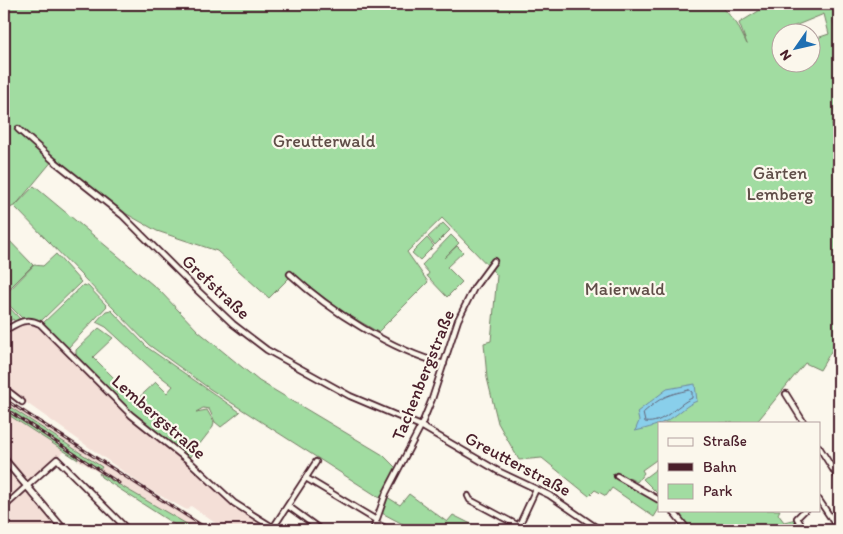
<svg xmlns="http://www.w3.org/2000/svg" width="843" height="534" font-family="Itim,sans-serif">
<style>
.built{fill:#f4dfd7}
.green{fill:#a1dca1;stroke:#767e66;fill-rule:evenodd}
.water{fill:#89cfeb;stroke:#70899e}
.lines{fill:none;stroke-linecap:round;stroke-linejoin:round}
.shore{stroke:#636578;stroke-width:1}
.minor-casing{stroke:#4a1f2b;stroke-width:8}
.major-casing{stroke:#4a1f2b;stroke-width:9}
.minor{stroke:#fbf7ec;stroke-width:4.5}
.major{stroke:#fbf7ec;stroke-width:5.5}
.rail-casing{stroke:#4a1f2b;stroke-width:3}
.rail{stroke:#fbf7ec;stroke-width:1;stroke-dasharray:4;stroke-linecap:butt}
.labels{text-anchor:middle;stroke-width:4.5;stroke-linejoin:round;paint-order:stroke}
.park-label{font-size:18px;fill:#604e48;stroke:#fbf7ec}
.street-label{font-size:18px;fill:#4a1f2b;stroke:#fbf7ec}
</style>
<rect width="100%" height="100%" fill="#fbf7ec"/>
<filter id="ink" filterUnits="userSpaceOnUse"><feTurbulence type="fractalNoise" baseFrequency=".02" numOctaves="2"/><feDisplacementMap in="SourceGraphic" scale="10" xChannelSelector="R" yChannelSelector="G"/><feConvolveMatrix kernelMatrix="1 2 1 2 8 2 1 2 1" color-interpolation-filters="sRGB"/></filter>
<g filter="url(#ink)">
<path class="built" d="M24,324L35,325L123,409L233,504L259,522L255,530H225L191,506L187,510L148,489L4,387V334Z
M4,397L142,487L213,530H197L78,460L4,409V406L100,470L102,467L4,403Z
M4,412L65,451L28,482L70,530H4Z"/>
<path class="green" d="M4,4H720L737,24L747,44L739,23L770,4H839V19L833,21L839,46V118L832,124L835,141L839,147V338L820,370L805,363L756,423H659V458L642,470L644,473L637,482L629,478L626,480L612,474L659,503V509L654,517L612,488L606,496L595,490L589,496L542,458L519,460L498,423L487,378L484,343L491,341L497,275L442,218L407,252L428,282L378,332L342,311L293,274L269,298L217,251L157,231L125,213L55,158L53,160L15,206L34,186L159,290L198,331L259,381L383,455L396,468L380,498L210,389L149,345L14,206L4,211ZM824,14L829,34L811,40L810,62H780V32Z
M443,223L450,230L435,245L428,237Z
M4,235L33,265L5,293L4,292Z
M451,235L459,243L444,258L457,246L463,252L447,267L462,282L447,297L427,276L429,273L422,265Z
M427,238L434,246L420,260L412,253Z
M56,254L81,282L40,322L24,320L4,300V296L34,265L43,266Z
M83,285L88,286L107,306L68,348L42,324Z
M4,302L21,320L15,322L13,319L4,324Z
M111,310L148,348L240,412L221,427L215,422L209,409L203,408L196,412L207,410L214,422L213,427L188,459L131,411L76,356V350L99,328L113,338L93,357L116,380L115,384L134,402L156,382L167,393L173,386L155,372L106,327L96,322L106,311Z
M4,403L102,467L100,470L4,406Z
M4,409L77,457L78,460L4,412Z
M659,467V495L643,479Z
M99,473L197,530H183L101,477Z
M409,494L447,522L453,515L483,530H414L380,512L387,497L400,505Z
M679,510H780L778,514L784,522L796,519L803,530H688Z"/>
<path class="water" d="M695,384L697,401C686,405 680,413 670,419C659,425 649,428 635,431L639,421L637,412L667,389Z"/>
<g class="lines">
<path class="shore" d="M689,390L692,392V398C676,405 663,425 645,422L643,413C661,397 666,395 689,390Z"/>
<defs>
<path id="minor" d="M18,129L54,161L122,215L195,288L233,324L267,350L350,396L421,426L498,471L549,495L600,530
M290,274C330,311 391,350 444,364
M4,331C16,324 26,316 40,324L131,415L190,462L234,503L277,530
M837,383L839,386
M4,388L22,402
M786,394L804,423
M819,447L839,479
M617,476L659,500
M306,478L376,520
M27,486L57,459L128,530
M468,496L470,500L519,526
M819,500L839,530
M288,506L321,530
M4,507L27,486
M672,510L688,530
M375,523L390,530
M4,526L7,530
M273,528L316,462
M373,530L386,493L421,426L432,399L458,320L474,288L494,261
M517,530L536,489
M804,530L797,518L805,510"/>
<path id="major" d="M4,459L64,530"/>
</defs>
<use href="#minor" class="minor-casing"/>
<use href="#major" class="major-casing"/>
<use href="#minor" class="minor"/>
<use href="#major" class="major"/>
<defs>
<path id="rail" d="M4,399L209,530
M4,408L119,483"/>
</defs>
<use href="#rail" class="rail-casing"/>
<use href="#rail" class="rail"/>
</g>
</g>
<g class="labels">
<g class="park-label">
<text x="324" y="147">Greutterwald</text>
<text x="780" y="179">Gärten<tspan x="780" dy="21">Lemberg</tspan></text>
<text x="625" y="295">Maierwald</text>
</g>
<g class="street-label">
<text transform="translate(216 287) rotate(43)" y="6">Grefstraße</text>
<text transform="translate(423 375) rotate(-68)" y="6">Tachenbergstraße</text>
<text transform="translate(159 417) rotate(41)" y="6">Lembergstraße</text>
<text transform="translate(518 464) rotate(28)" y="6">Greutterstraße</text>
</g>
</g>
<rect width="843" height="534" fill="none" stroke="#fbf7ec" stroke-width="20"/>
<rect x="10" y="10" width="823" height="514" fill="none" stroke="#4a1f2b" stroke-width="2" filter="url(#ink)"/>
<rect x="658" y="422" width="162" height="90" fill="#fbf7ec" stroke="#b4a19f"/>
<rect x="668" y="438" width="25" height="8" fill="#fbf7ec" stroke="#b4a19f"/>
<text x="703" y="446" font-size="15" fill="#4a1f2b">Straße</text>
<rect x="668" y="463" width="25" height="8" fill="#4a1f2b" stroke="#b4a19f"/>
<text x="703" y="472" font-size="15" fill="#4a1f2b">Bahn</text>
<rect x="668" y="484" width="25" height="15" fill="#a1dca1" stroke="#b4a19f"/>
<text x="703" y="496" font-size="15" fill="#4a1f2b">Park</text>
<g transform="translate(796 48) rotate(236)"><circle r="24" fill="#fbf7ec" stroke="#b4a19f"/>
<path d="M0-4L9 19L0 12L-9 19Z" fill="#1f6fb2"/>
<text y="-8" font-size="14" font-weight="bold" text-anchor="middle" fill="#4a1f2b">N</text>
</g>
</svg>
